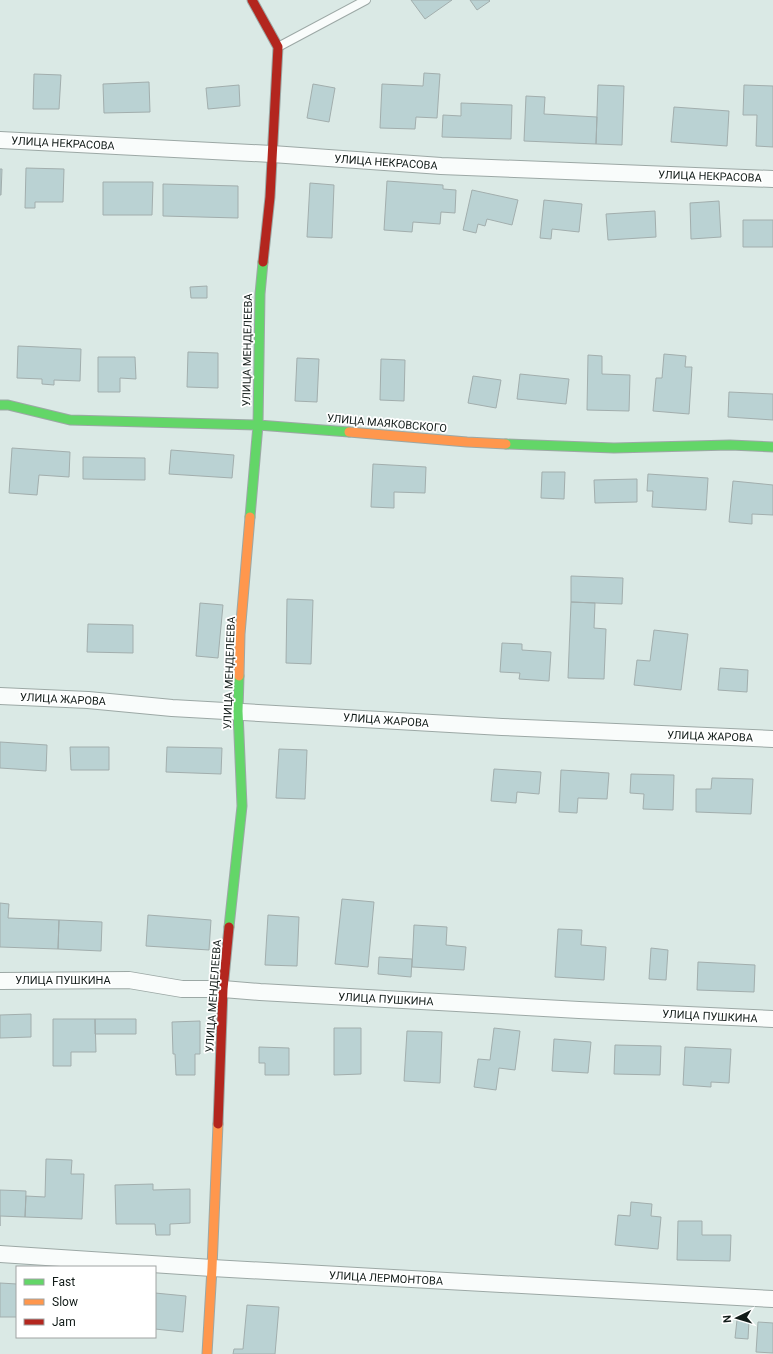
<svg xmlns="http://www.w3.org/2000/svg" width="773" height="1354" font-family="Roboto,sans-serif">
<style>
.building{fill:#bad2d3;stroke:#a2aead}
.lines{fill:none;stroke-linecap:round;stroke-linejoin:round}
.lane-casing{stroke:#9ca8a5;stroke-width:10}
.street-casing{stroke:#9ca8a5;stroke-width:18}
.fast-casing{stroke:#9ca8a5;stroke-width:11}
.slow-casing{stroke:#9ca8a5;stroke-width:11}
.jam-casing{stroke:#9ca8a5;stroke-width:11}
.lane{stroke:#f9fcfb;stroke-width:8}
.street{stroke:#f9fcfb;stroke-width:16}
.fast{stroke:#63d668;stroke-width:9}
.slow{stroke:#ff974d;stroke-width:9}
.jam{stroke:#b3261e;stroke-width:9}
.labels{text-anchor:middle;stroke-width:3.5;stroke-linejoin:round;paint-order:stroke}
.street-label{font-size:11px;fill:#111b18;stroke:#fff}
</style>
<rect width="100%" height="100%" fill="#dae9e5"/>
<path class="building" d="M411,0H452L425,19Z
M470,0H489L490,1L477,10Z
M424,73L440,74L437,118L416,117L415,129L380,128L382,84L423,86Z
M34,74L61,75L59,109H33Z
M149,82L150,112L104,113L103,84Z
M313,84L335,88L329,122L307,118Z
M239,85L240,106L208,109L206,88Z
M598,85L624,86L622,145L596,144Z
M744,85L773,86V147L756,146L757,115H743Z
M526,96L545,97L544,114L597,117L596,144L524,141Z
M461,103L512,105L511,139L442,137L443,115L461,116Z
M674,107L729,111L727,146L671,142Z
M26,168L64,169L63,202H35V208H25Z
M0,169H2L1,195H0Z
M387,181L443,185V189L456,190L455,213L441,212L440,224L413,222L412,232L384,230Z
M103,182H153L152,215H103Z
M310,183L334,185L332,238L307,237Z
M163,184L238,186V218L163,216Z
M472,190L518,200L512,225L487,219L485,226L478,224L476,233L463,230Z
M544,200L582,204L579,232L552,229L551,239L540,238Z
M719,201L721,237L691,239L690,203Z
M655,211L656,237L608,240L606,214Z
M743,220H773V247H743Z
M207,286V298H191L190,287Z
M18,346L81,349L80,381L54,380V385L42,384V379L17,378Z
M188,352L218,353V388L187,387Z
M664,354L686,356L685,367H692L689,414L653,411L656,378H662Z
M588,355L602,356V374L630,375L629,411L587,410Z
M98,357H135L136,379L120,378V392H98Z
M297,358L319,359L317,402L295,401Z
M381,359L405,360L404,401L380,400Z
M520,374L569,379L566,404L517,399Z
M473,376L501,380L496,408L468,403Z
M729,392L773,394V420L728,417Z
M12,448L70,452L69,477L39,475L37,495L9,493Z
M171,450L234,455L232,478L169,474Z
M83,457L145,458V480L83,479Z
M373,464L426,467L425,493L394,492V508L371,507Z
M542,472H565L564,499L541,498Z
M648,474L708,478L706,510L652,507L653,491H647Z
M637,479V502L595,503L594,480Z
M733,481L773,485V515L752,514V524L729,522Z
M571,576L623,578L622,604L571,602Z
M287,599L313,600L311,664L286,663Z
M571,602L595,603L594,628L606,629L604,679L568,678Z
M200,603L223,605L218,658L196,656Z
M88,624L133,625V653L87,652Z
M654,630L688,634L681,690L634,685L637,660L650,661Z
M502,643L522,644V650L551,652L549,681L519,679L520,673L500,672Z
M720,668L748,670L747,692L718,690Z
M0,742L47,745L46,771L0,768Z
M70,747H109V770H71Z
M167,747L222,748L221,774L166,772Z
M279,749L307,750L305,799L276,798Z
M494,769L541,772L539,794L517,792L516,803L491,801Z
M561,770L609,773L607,799L578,798L577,813L559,812Z
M631,774L674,775L673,810L643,809L644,794L630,793Z
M712,778L753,779L751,814L696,812V789H711Z
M342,899L374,902L368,967L335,964Z
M0,903L9,904L8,918L59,920L58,949L0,947Z
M148,915L211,920L209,950L146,946Z
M268,915L299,917L297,966L265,965Z
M59,920L102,922L101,951L58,949Z
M414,925L447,927L446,945L466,947L464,970L412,967Z
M558,929L582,930L581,945L606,947L604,980L555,977Z
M651,948L668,950L666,980L649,979Z
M379,957L412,959L411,977L378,974Z
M698,962L755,965L754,992L697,990Z
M31,1014V1037L0,1038V1015Z
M53,1019H95L96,1052H71V1066H53Z
M95,1019H136V1034H95Z
M200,1021V1054H195V1075H176L175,1054H173L172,1022Z
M334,1028H361V1074L334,1075Z
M494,1028L520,1031L515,1070L499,1068L496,1090L474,1087L478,1059L490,1060Z
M407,1031L442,1032L440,1083L404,1081Z
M554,1039L591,1042L588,1073L552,1071Z
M615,1045L661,1046L660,1075L614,1074Z
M259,1047L289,1048V1075H265V1063H259Z
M685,1047L731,1049L729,1083L711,1082V1087L683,1085Z
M46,1159L72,1160L71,1174H84L82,1219L25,1217L26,1196L45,1197Z
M153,1184V1190L190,1189V1223L170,1224V1235H156L155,1224H116L115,1185Z
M0,1190L26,1191L25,1217L0,1216V1226Z
M631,1202L652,1204L651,1216L661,1217L658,1249L615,1245L618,1215L630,1216Z
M678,1221H702V1235H731L730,1261L677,1260Z
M0,1283L17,1284V1317H0Z
M155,1293L186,1296L183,1332L155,1329Z
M247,1305L279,1307L275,1354H233L234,1349H243Z
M737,1320L749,1321L748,1339L735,1338Z
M758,1322L773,1323V1353L756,1352Z"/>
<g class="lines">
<defs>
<path id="lane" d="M278,47L366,0"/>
<path id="street" d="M0,140L272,154L441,166L773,179
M0,696L88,700L172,708L502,727L773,739
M0,981L129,980L182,989H223L260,992L579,1010L773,1019
M0,1254L212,1268L773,1299"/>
<path id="fast" d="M0,405H8L70,420L258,425L349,432
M506,444L614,448L730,445L773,447
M250,517L258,425L260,294L263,262
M229,927L242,806L238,711L239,676"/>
<path id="slow" d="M349,432L467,442L506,444
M239,676L240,634L250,517
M207,1354L212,1268L218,1124"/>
<path id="jam" d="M252,0L278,47L270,197L263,262
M218,1124L223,989L229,927"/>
</defs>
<use href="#lane" class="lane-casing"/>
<use href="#street" class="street-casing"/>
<use href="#fast" class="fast-casing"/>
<use href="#slow" class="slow-casing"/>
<use href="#jam" class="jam-casing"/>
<use href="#lane" class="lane"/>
<use href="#street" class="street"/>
<use href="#fast" class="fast"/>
<use href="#slow" class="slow"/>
<use href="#jam" class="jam"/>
</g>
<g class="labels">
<g class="street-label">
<text transform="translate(63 143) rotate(3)" y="4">УЛИЦА НЕКРАСОВА</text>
<text transform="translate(386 162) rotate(4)" y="4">УЛИЦА НЕКРАСОВА</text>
<text transform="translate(710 176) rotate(2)" y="4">УЛИЦА НЕКРАСОВА</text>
<text transform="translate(247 350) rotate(-89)" y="4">УЛИЦА МЕНДЕЛЕЕВА</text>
<text transform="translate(387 423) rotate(5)" y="4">УЛИЦА МАЯКОВСКОГО</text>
<text transform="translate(229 673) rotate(-88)" y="4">УЛИЦА МЕНДЕЛЕЕВА</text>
<text transform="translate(63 699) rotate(3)" y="4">УЛИЦА ЖАРОВА</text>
<text transform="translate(386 720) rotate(4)" y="4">УЛИЦА ЖАРОВА</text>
<text transform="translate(710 736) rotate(2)" y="4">УЛИЦА ЖАРОВА</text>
<text x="63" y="984">УЛИЦА ПУШКИНА</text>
<text transform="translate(213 996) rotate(-86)" y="4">УЛИЦА МЕНДЕЛЕЕВА</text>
<text transform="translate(386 999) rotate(3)" y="4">УЛИЦА ПУШКИНА</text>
<text transform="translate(710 1016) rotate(3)" y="4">УЛИЦА ПУШКИНА</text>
<text transform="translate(386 1278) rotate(3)" y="4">УЛИЦА ЛЕРМОНТОВА</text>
</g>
</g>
<rect x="16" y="1266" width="140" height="72" fill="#ffffff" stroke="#a0a4a3"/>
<rect x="24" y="1279" width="20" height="6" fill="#63d668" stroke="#a0a4a3"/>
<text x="52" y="1286" font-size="12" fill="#111b18">Fast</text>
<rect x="24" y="1299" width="20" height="6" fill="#ff974d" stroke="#a0a4a3"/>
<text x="52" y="1306" font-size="12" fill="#111b18">Slow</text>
<rect x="24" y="1319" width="20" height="6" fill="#b3261e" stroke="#a0a4a3"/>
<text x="52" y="1326" font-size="12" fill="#111b18">Jam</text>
<g transform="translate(737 1318) rotate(265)" stroke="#ffffff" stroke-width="3" paint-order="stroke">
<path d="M0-3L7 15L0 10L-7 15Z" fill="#111b18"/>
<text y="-6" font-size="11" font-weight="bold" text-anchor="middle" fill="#111b18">N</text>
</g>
</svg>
